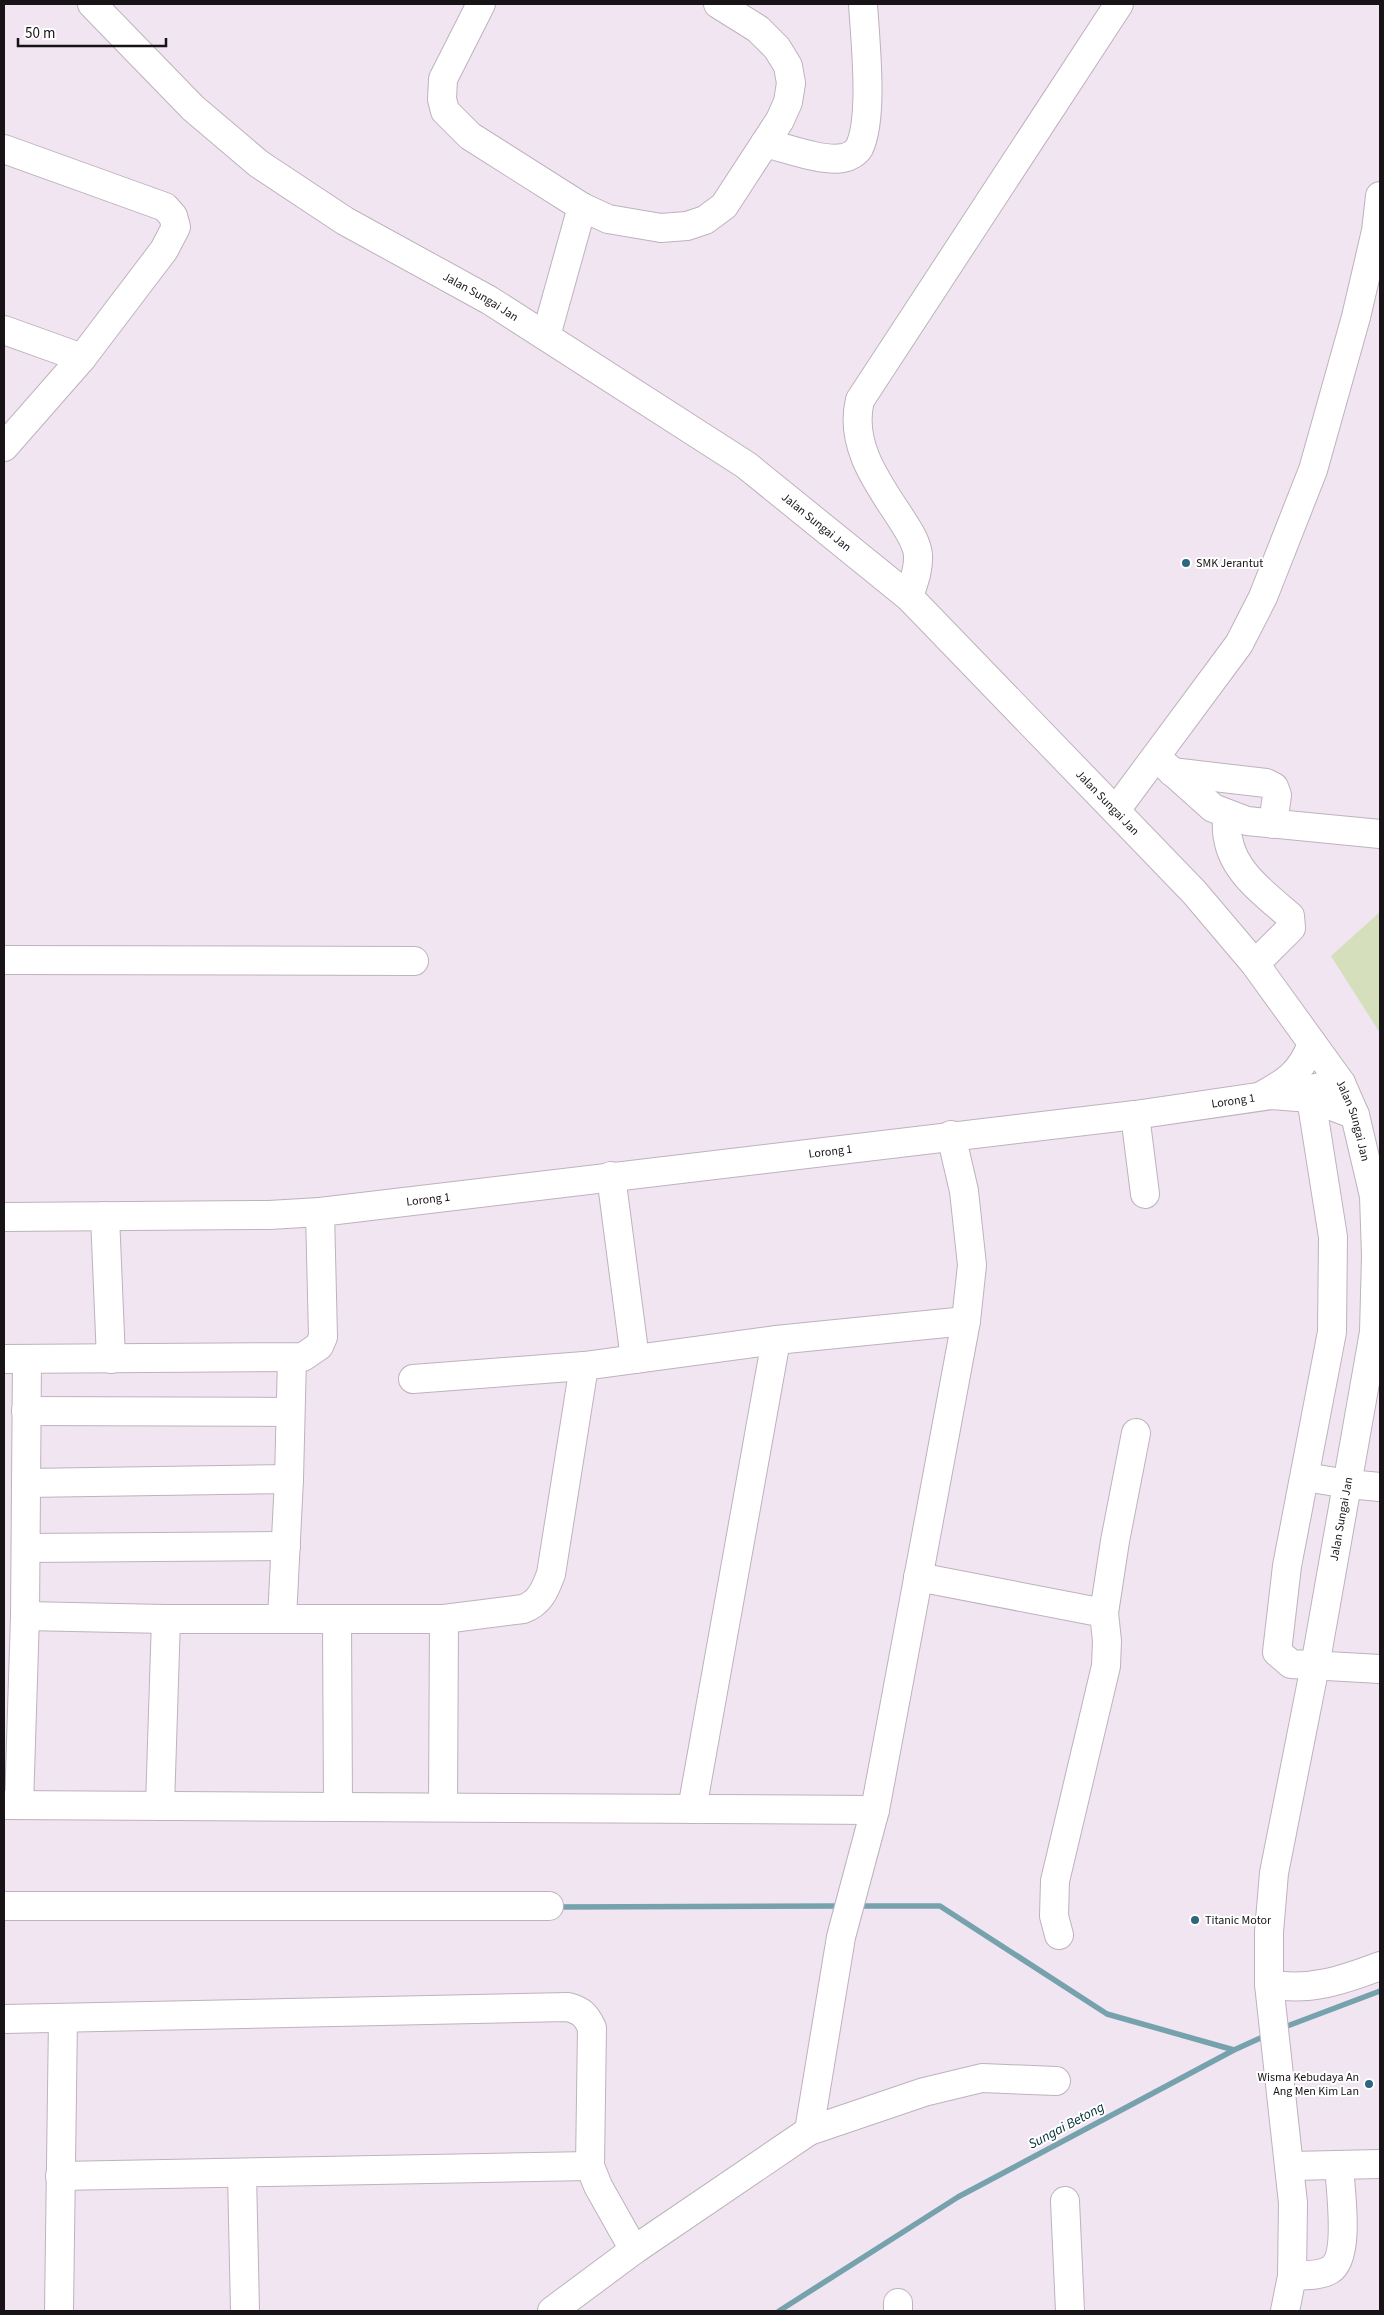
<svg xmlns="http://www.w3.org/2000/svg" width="1384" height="2315" font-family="'Source Sans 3',sans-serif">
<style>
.green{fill:#d5dfbb}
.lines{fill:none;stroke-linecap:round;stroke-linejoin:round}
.stream{stroke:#76a2ad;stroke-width:5.5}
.minor-casing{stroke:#bdb2bd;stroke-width:30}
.major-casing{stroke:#bdb2bd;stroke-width:30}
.minor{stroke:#fff;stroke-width:28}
.major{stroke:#fff;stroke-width:28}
.poi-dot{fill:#2c667f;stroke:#fff;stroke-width:2}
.labels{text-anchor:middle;stroke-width:4;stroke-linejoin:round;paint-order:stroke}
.street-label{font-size:12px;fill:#171317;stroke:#fff}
.poi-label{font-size:12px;fill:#171317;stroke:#fff;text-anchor:start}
.water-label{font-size:14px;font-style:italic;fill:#033038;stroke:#fff}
</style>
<rect width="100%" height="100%" fill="#f1e5f1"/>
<path class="green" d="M1380,912V1033L1331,956Z"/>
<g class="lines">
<path class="stream" d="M856,1906H940L1107,2014L1234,2050
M556,1907L842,1906
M1282,2028L1380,1991
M779,2311L958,2197L1234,2050L1267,2035"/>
<defs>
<g id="minor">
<path d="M481,4L443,79L442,99L445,111L470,136L582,207L608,219L661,228L687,226L705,220L724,206L780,120L788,102L791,83L788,66L777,48L758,29L718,4"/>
<path d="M765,143C786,148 823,162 843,158C849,157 856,153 859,148C874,119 865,38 863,4"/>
<path d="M4,149L165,207L173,216L176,227L164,250L82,358L4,447"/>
<path d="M4,330L82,358"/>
<path d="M546,336L582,207"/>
<path d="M909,597C913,584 919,570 918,555C917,542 907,528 900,517C877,482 849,444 860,400L1119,4"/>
<path d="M1156,757L1213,808L1247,821L1380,834"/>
<path d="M1172,772L1266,783L1274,787L1277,795L1273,824"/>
<path d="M1116,810L1239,644L1263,597L1313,470L1356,317L1376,231L1380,196"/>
<path d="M1227,815C1227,822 1226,831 1228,838C1233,872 1266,895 1290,916L1291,928L1255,964"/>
<path d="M4,960L414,961"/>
<path d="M1311,1098L1333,1237L1332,1332L1287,1566L1277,1652L1291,1664L1380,1669"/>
<path d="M1135,1115L1145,1194"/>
<path d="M611,1176L635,1359"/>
<path d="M105,1216L111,1359"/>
<path id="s1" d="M4,1217L269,1215L320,1212L1135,1115L1306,1090L1341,1083"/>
<path d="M4,1359L303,1357L319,1346L323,1337L320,1212"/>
<path d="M413,1379L584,1366L776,1340L966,1321"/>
<path d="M26,1411L290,1412"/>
<path d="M1305,1477L1348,1484L1380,1487"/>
<path d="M26,1483L289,1479"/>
<path d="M26,1548L286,1546"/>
<path d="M918,1577L1104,1613L1107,1641L1106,1666L1055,1881L1054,1916L1059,1935"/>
<path d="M1104,1613L1115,1541L1136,1433"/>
<path d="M25,1616L166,1619H444L523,1609C540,1603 545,1590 551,1574L584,1366"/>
<path d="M282,1619L289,1479L292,1358"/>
<path d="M337,1619L338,1807"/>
<path d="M4,1805L875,1810"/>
<path d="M19,1805L25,1616L27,1359"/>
<path d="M160,1806L166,1619"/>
<path d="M443,1807L444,1619"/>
<path d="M692,1809L776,1340"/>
<path d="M4,1906H549"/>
<path d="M1269,1984C1309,1992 1343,1980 1380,1966"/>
<path d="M4,2019L568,2007C582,2011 586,2015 592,2028L590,2166L598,2186L634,2250"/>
<path d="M809,2131L841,1937L875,1810L966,1321L972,1265L964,1191L951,1135"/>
<path d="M1291,2166L1380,2164"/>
<path d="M242,2173L245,2311"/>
<path d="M60,2176L590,2166"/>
<path d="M1065,2201L1070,2311"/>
<path d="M1292,2276C1303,2275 1320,2276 1330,2270C1351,2257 1340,2188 1339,2165"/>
<path d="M898,2303V2311"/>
<path d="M59,2311L63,2018"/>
<path d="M552,2311L634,2250L809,2131L924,2092L982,2078L1056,2081"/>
</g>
<g id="major">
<path id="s2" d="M92,4L193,108L259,164L345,221L489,300L746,465L909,597L1194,892L1255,964L1341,1083L1355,1115L1374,1196L1376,1256L1374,1332L1315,1666L1274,1873L1269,1932V1984L1293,2203L1292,2276L1285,2311"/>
<path d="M1271,1095L1311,1098L1355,1115"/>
<path d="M1261,1096C1287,1082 1302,1072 1312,1043"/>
</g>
</defs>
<use href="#minor" class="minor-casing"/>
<use href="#major" class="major-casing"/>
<use href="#minor" class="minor"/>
<use href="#major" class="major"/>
</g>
<g class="poi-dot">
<circle cx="1186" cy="563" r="5"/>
<circle cx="1195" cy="1920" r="5"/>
<circle cx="1369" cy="2084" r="5"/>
</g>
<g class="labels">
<g class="street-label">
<text dy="4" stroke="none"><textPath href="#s2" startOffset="490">Jalan Sungai Jan</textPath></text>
<text dy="4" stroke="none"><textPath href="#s2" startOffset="895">Jalan Sungai Jan</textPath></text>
<text dy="4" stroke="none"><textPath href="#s2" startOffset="1300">Jalan Sungai Jan</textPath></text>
<text dy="4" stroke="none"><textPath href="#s1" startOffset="1236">Lorong 1</textPath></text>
<text dy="4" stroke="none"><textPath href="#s2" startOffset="1705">Jalan Sungai Jan</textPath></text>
<text dy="4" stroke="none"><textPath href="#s1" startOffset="830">Lorong 1</textPath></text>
<text dy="4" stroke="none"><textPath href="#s1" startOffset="425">Lorong 1</textPath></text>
<text transform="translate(1341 1519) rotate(-80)" y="4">Jalan Sungai Jan</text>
</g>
<g class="poi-label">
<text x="1196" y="567">SMK Jerantut</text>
<text x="1205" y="1924">Titanic Motor</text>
<text x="1359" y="2081" text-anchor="end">Wisma Kebudaya An<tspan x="1359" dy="14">Ang Men Kim Lan</tspan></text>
</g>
<g class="water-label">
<text transform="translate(1066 2125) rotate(-28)" y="5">Sungai Betong</text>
</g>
</g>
<rect width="1384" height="2315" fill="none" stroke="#171317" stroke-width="10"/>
<path d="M18 38v8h148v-8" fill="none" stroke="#171317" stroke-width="2.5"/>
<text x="25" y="38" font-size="15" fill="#171317" stroke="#ffffff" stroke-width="4" paint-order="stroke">50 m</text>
</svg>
